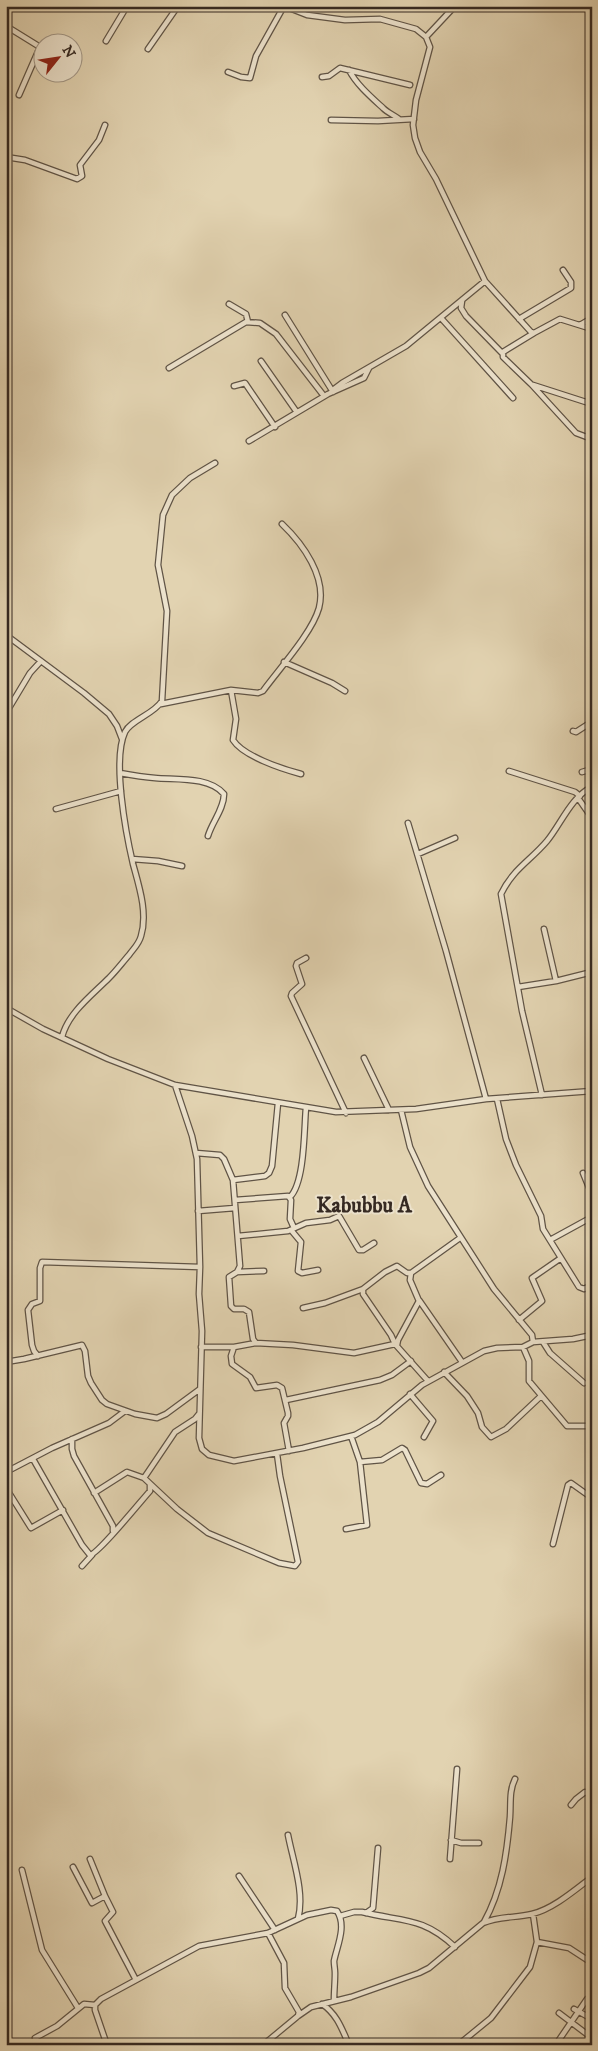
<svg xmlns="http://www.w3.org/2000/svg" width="598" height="2051" font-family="'IM FELL DW Pica',serif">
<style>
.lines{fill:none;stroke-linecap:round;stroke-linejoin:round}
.street-casing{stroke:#605446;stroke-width:7}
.street{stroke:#ece2cc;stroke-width:4.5}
.labels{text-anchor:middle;stroke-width:4;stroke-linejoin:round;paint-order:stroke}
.quarter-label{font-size:22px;font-weight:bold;fill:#352922;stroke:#ece2cc}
</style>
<rect width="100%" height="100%" fill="#e2d3b1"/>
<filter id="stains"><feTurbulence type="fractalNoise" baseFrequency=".004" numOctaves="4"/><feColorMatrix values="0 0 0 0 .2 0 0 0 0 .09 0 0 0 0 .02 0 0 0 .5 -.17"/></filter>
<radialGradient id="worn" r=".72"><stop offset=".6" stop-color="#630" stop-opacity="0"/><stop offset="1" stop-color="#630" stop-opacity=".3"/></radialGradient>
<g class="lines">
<defs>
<path id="street" d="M284,6L307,15L345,20L380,19L416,29L426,37L430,47L416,100L413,125L415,138L420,152L436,179L485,281L531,332L534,333L560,319L592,329
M589,6L592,13
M6,26L40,47L19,95
M426,37L455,6
M106,41L127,6
M148,49L178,6
M349,70C356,84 371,97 383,108C388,113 394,115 399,119
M228,72L241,77L250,78L256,56L284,6
M322,77L329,76L340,68L410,85
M331,120L378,121L414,119
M6,157L25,160L77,179L82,176L80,165L99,140L105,125
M462,301L461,308L466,316L502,353
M229,304L246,314L248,322
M285,315L333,392L334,389L342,383L406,346L485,281
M441,318L513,398
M519,319L571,288V282L563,270
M580,325L592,318
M534,333L503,352V357L532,385L576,433L592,439
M261,361L296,411
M169,368L246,322L260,323L276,334L324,396
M533,385L592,404
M234,386L245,383L275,427
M249,441L328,394L364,378L369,368
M6,635L84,693L109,714L117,726L122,739
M284,662L332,683L345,691
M231,690L236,719L233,740C243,756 282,769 301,774
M161,704L231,690L258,693L263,691C279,669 312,633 319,608C327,577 303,544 282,524
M6,713L30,673L41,661
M573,731L576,732L590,723
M509,771L575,792L580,796
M582,772L592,769
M120,773C131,775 143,777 155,778C175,780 209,776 224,794C224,809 212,822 208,836
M578,798L592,818
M56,809L121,791
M408,823L446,951L486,1099
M418,854L455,838
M132,859L158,861L182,866
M306,958L297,963L296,966L302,984L292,993L291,996L346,1113
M556,981L592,972
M518,987L556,981L544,929
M6,1008L43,1029L108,1059L175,1085L336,1112L416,1109L486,1099L592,1091
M62,1037C68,1013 92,995 109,978C116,971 122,963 129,955C134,948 139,944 141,936C148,913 139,886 133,864C126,834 112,760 125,732C131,720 154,714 162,701L167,611L158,565L163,515L172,495L190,478L215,463
M364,1058L389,1110
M175,1085L192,1136L197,1159L200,1267L199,1294L202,1331L199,1438L202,1449L209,1455L234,1461L303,1448L355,1435L378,1422L422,1385L484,1351L497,1348L523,1347L533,1342L573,1339L592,1335
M542,1095L522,1011L501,894C513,869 530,861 547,841C561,824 571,797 592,787
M497,1099L506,1139L516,1165L541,1216L543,1229L579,1287L584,1289L592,1285
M401,1110L410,1147L428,1186L494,1289L532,1335L533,1342
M196,1153L220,1155L224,1159L233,1180L240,1266L237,1272L229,1277L231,1306L234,1309H244L249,1312L253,1339L256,1343L293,1345L354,1353L395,1344L428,1381
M583,1173L592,1195
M233,1180L265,1176L269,1173L272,1166L278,1103
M290,1197C305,1182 304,1129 306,1107
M235,1200L288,1196L291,1200L290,1219L294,1228
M198,1211L235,1208
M291,1230L301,1242L298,1271L302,1273L318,1270
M238,1236L288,1231L306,1223L330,1220L339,1216L359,1250H363L374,1243
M550,1240L592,1217
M237,1272L264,1271
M419,1300L462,1362
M303,1308L325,1303L363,1289
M519,1320L542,1301L532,1278L561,1258
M543,1342L550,1353L584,1383
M256,1343L234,1347L231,1356L232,1364L250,1377L256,1388L277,1385L282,1388L288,1413V1416L284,1423L289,1451
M395,1344L391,1335L363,1294V1289L385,1272L397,1266L407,1273H411L460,1238
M397,1345L398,1340L419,1301L410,1280L411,1273
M201,1347H234
M523,1347L529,1361V1381L567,1426H592
M38,1356L34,1351L32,1345L28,1310L32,1304L40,1301V1268L42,1262L200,1267
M6,1362L24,1359L82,1345L85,1351L88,1376L91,1383L102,1400L107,1404L135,1414L157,1418L166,1414L200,1389
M444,1372L467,1396L478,1413L482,1427L491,1437L506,1429L540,1397
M410,1394L433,1421L424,1437
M286,1400L380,1380L392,1375L411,1361
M72,1439V1449L74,1456L113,1526V1531
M33,1459L82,1545L90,1555C98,1554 141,1501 150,1491V1485
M360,1462L382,1460L402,1448L405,1450L421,1483L427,1484L441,1475
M6,1472L52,1448L109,1423L125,1411
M144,1478L175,1432L195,1419L199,1414
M6,1488L31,1528L63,1510
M94,1493L127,1472L144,1478L177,1509L208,1533L279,1563L295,1566L298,1562L280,1476L277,1454
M346,1529L367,1525L360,1462L351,1436
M553,1544L568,1485L571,1483L592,1498
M82,1566L92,1555
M571,1805L576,1799L585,1792L592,1795
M288,1835C293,1861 305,1893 298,1919
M451,1840L461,1843H479
M592,1843V1849
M90,1859L105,1896
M450,1859L457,1769
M73,1867L92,1903L105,1896L113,1912L105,1921L136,1980
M22,1870L42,1950L78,2008
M239,1876L275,1930
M366,1913L373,1908L378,1848
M340,1916L354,1912H362C402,1922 422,1916 455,1947
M484,1922C502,1890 507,1853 510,1817C511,1803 509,1791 515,1779
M268,1933L284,1963L285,1988L299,2012L298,2016
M537,1942L569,1948L592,1963
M322,2004C337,2014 342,2029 349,2045
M95,2005V2010L107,2045
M574,2009L592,2019
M559,2013L592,2038
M35,2038L57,2026L84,2004L95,2005L101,1999L199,1946L268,1933L307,1915L331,1910L337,1911C347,1926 337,1946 334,1961C334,1965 335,1969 335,1973C335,1983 334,1991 334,2001
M559,2040L587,1999
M263,2045L298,2016L311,2007L351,1997L419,1973L429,1968L483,1923C499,1916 516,1918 532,1914C553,1909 575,1890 592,1877
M458,2045L491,2018L530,1967L537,1942L533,1914"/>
</defs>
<use href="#street" class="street-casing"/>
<use href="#street" class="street"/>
</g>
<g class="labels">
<g class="quarter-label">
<text x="364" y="1212">Kabubbu A</text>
</g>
</g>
<rect width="598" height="2051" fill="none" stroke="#e2d3b1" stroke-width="25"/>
<rect x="8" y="8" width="583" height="2036" fill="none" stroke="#352922" stroke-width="2.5"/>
<rect x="12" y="12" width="573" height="2026" fill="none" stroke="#352922"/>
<g transform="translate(58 58) rotate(60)"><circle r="24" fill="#ece2cc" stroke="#a39888"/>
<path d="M0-4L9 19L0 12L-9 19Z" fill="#8f2418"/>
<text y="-8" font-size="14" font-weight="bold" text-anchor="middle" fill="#352922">N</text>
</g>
<rect width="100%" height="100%" filter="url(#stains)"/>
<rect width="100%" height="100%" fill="url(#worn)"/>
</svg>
